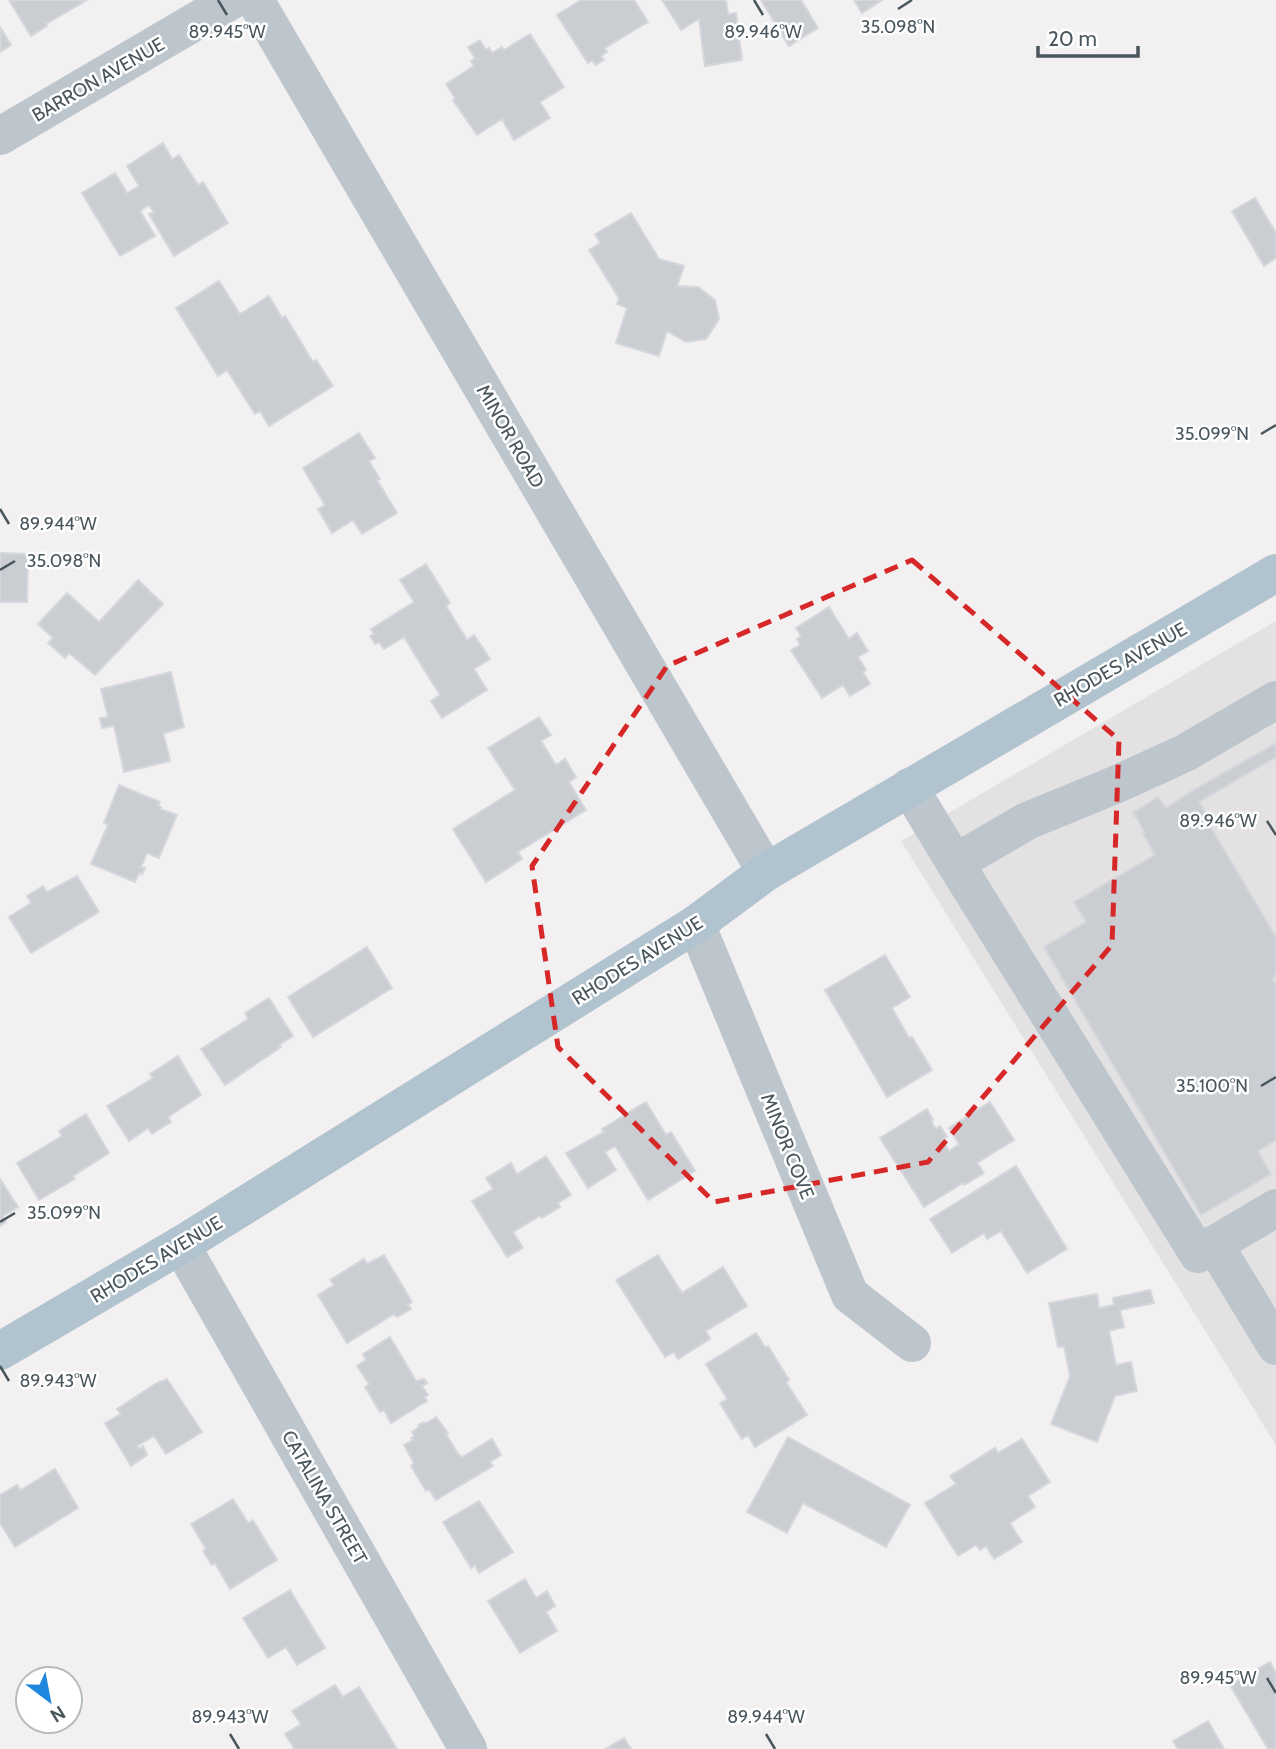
<svg xmlns="http://www.w3.org/2000/svg" width="1276" height="1749" font-family="Cabin,sans-serif">
<style>
.education{fill:#e4e1e2}
.building{fill:#caced3;stroke:#d5d7dc;stroke-width:2}
.lines{fill:none;stroke-linecap:round;stroke-linejoin:round}
.minor{stroke:#bdc6cd;stroke-width:38}
.major{stroke:#b1c3ce;stroke-width:38}
.marked{fill:none;stroke:#d62828;stroke-width:5;stroke-dasharray:14 9;stroke-linejoin:round}
.ticks{fill:none;stroke:#49565d;stroke-width:2.5}
.labels{text-anchor:middle;stroke-width:5;stroke-linejoin:round;paint-order:stroke}
.street-label{font-size:19px;fill:#49565d;stroke:#fff}
.ticks-label{font-size:18px;text-anchor:middle;fill:#49565d;stroke:#fff;stroke-width:5;stroke-linejoin:round;paint-order:stroke}
</style>
<rect width="100%" height="100%" fill="#f3f0f1"/>
<path class="education" d="M1276,621V1445L901,841Z"/>
<path class="building" d="M9,0H87L46,24L47,26L31,36Z
M581,0H634L648,22L605,48L607,52L601,56L604,60L595,65L592,60L588,63L557,15Z
M662,0H726L728,14L736,13L742,60L705,66L699,19L681,30Z
M761,0H801L818,28L789,46Z
M854,0H882L862,13Z
M0,27L11,45L0,52Z
M530,34L564,87L540,102L550,118L514,140L502,119L477,135L453,100L455,98L446,84L474,66L471,61L475,58L468,47L480,40L486,50L489,48L492,53L502,47L504,50Z
M163,143L172,159L179,155L198,185L203,182L228,223L174,256L149,214L154,212L149,205L140,211L155,236L120,256L82,193L115,173L127,193L139,186L127,166Z
M1255,198L1276,233V258L1264,266L1232,211Z
M631,213L659,259L684,266L677,286L698,287L715,300L719,319L706,339L686,342L667,331L659,356L616,343L627,308L617,304L619,298L589,250L600,243L595,234Z
M219,281L240,314L269,296L282,318L285,316L313,362L316,360L333,386L269,426L260,411L255,414L227,370L218,376L176,308Z
M359,433L375,458L369,461L380,479L377,480L397,513L362,534L353,520L332,533L318,509L325,505L303,468Z
M0,553L28,554L27,602H0Z
M426,564L450,603L446,606L467,640L474,635L490,659L474,669L487,690L442,718L431,701L440,695L404,637L384,649L379,642L375,644L370,636L374,634L371,629L414,602L400,580Z
M138,580L163,604L95,675L69,653L65,658L48,643L53,638L38,624L67,593L99,622Z
M829,607L849,639L857,633L868,651L858,657L866,670L863,672L870,684L850,696L843,685L822,698L791,650L800,645L797,639L801,636L796,628Z
M171,672L184,727L165,733L163,732L170,761L124,772L114,726L102,728L100,718L108,717L101,689Z
M539,717L551,735L541,741L556,765L565,759L576,777L569,782L586,810L518,852L522,859L486,882L453,829L515,790L488,748Z
M1276,743V757L1199,802L1212,824L1210,826L1276,937V971L1273,980L1276,984V1140L1258,1151L1271,1174L1201,1215L1044,947L1086,922L1074,902L1155,855L1143,834L1145,833L1135,815L1134,816V812L1158,797L1166,808L1192,791Z
M119,785L160,802L158,805L161,807L160,809L177,815L159,858L147,853L141,867L145,868L142,874L139,873L135,882L91,864L108,825L104,823Z
M77,876L99,912L31,953L9,917L31,903L27,896L43,886L47,892Z
M367,947L392,988L313,1037L288,997Z
M885,955L910,997L892,1008L909,1038L912,1037L932,1070L887,1097L825,990Z
M269,998L293,1036L279,1045L281,1047L225,1085L201,1049L248,1019L245,1013Z
M178,1056L201,1095L168,1117L171,1122L152,1134L148,1128L129,1141L107,1106L153,1078L150,1074Z
M646,1102L666,1135L671,1132L695,1171L648,1200L615,1146L605,1152L616,1170L588,1188L566,1153L604,1132L602,1129Z
M990,1102L1014,1140L977,1163L984,1173L964,1185L963,1183L924,1207L880,1138L927,1109L933,1120L931,1121L936,1129L940,1126L947,1137L942,1140L949,1151L959,1144L949,1128Z
M86,1114L109,1153L73,1176L75,1179L39,1200L17,1163L62,1136L59,1131Z
M546,1156L571,1195L558,1203L560,1207L542,1218L540,1216L513,1232L523,1248L507,1257L472,1201L493,1189L486,1178L511,1163L517,1174Z
M1016,1166L1067,1249L1027,1273L1001,1231L987,1239L984,1233L952,1253L930,1219Z
M0,1179L18,1207L3,1216L6,1222L0,1226Z
M384,1255L412,1302L408,1305L411,1309L397,1317L394,1314L347,1343L318,1295L334,1285L330,1280L364,1259L367,1264Z
M658,1255L682,1293L723,1267L747,1306L706,1331L710,1339L678,1359L674,1352L665,1357L616,1280Z
M1150,1290L1154,1303L1120,1310L1124,1327L1109,1331L1116,1365L1131,1362L1137,1391L1115,1396L1097,1442L1051,1424L1070,1376L1064,1346L1058,1347L1049,1303L1097,1294L1099,1308L1114,1305L1113,1298Z
M756,1333L765,1347L768,1346L789,1380L786,1382L807,1415L755,1447L748,1435L742,1439L720,1403L727,1399L706,1364Z
M390,1337L416,1381L424,1379L427,1383L422,1386L428,1395L425,1397L427,1401L391,1423L384,1410L380,1412L365,1387L369,1384L357,1366L366,1360L363,1354Z
M167,1379L202,1432L166,1454L154,1436L137,1446L139,1449L143,1446L147,1455L131,1466L105,1423L121,1414L117,1409L160,1381L161,1382Z
M436,1417L448,1433L446,1434L458,1454L462,1457L492,1439L501,1455L490,1462L493,1466L436,1500L429,1490L426,1491L411,1466L414,1463L404,1445L413,1440L411,1438L414,1436L412,1432L419,1427L418,1425L424,1422L425,1424Z
M788,1437L910,1505L886,1547L803,1503L787,1533L747,1512Z
M1022,1439L1050,1482L1028,1496L1035,1507L1010,1523L1022,1542L994,1559L986,1546L980,1550L976,1545L958,1556L925,1503L956,1484L950,1476L995,1448L998,1453Z
M55,1469L78,1508L15,1547L0,1523V1495L17,1485L21,1490Z
M233,1499L248,1523L253,1520L277,1560L230,1589L215,1563L212,1565L203,1551L206,1549L191,1524Z
M479,1501L513,1552L479,1573L475,1565L471,1568L443,1522Z
M525,1579L536,1598L547,1591L555,1606L546,1612L557,1631L520,1653L488,1601Z
M290,1590L325,1648L297,1665L286,1647L268,1658L243,1618Z
M1270,1662L1276,1673V1749H1268L1230,1685Z
M335,1685L343,1697L359,1687L397,1749H292L294,1748L285,1734L301,1724L292,1711Z
M1208,1721L1224,1749H1178L1173,1741Z
M624,1738L631,1749H605Z"/>
<g class="lines">
<path class="minor" d="M255,0L766,872
M0,136L232,0
M1276,700L1185,753L1115,785L1027,821L955,863L1198,1254L1276,1208
M909,787L955,863
M696,924L850,1295L912,1343
M1214,1244L1276,1346
M181,1245L468,1749"/>
<path class="major" d="M0,1351L181,1245L696,924L766,872L1276,573"/>
</g>
<path class="marked" d="M912,560L1119,740L1112,945L928,1162L714,1202L558,1047L532,866L667,666Z"/>
<path class="ticks" d="M218,0L227,15M754,0L763,15M898,9L912,0M1261,434L1276,425M0,509L9,524M0,570L15,561M1267,821L1276,835M1261,1086L1276,1077M0,1222L15,1213M0,1366L9,1381M1267,1678L1276,1693M230,1734L239,1749M766,1734L775,1749"/>
<g class="labels">
<g class="street-label">
<text transform="translate(98 79) rotate(-30)" y="7">BARRON AVENUE</text>
<text transform="translate(511 436) rotate(60)" y="7">MINOR ROAD</text>
<text transform="translate(1120 664) rotate(-30)" y="7">RHODES AVENUE</text>
<text transform="translate(637 960) rotate(-32)" y="7">RHODES AVENUE</text>
<text transform="translate(788 1146) rotate(68)" y="7">MINOR COVE</text>
<text transform="translate(156 1259) rotate(-31)" y="7">RHODES AVENUE</text>
<text transform="translate(325 1497) rotate(60)" y="7">CATALINA STREET</text>
</g>
</g>
<g class="ticks-label">
<text x="898" y="33">35.098°N</text>
<text x="227" y="38">89.945°W</text>
<text x="763" y="38">89.946°W</text>
<text x="1212" y="440">35.099°N</text>
<text x="58" y="530">89.944°W</text>
<text x="64" y="567">35.098°N</text>
<text x="1218" y="827">89.946°W</text>
<text x="1212" y="1092">35.100°N</text>
<text x="64" y="1219">35.099°N</text>
<text x="58" y="1387">89.943°W</text>
<text x="1218" y="1684">89.945°W</text>
<text x="230" y="1723">89.943°W</text>
<text x="766" y="1723">89.944°W</text>
</g>
<g transform="translate(49 1700) rotate(148)"><circle r="33" fill="#ffffff" stroke="#b6bbbe" stroke-width="2"/>
<path d="M0-5L12 26L0 18L-12 26Z" fill="#1f87de"/>
<text y="-10" font-size="19" font-weight="bold" text-anchor="middle" fill="#49565d">N</text>
</g>
<path d="M1038 46v10h100v-10" fill="none" stroke="#49565d" stroke-width="3.5"/>
<text x="1048" y="46" font-size="21" fill="#49565d" stroke="#ffffff" stroke-width="5" paint-order="stroke">20 m</text>
</svg>
